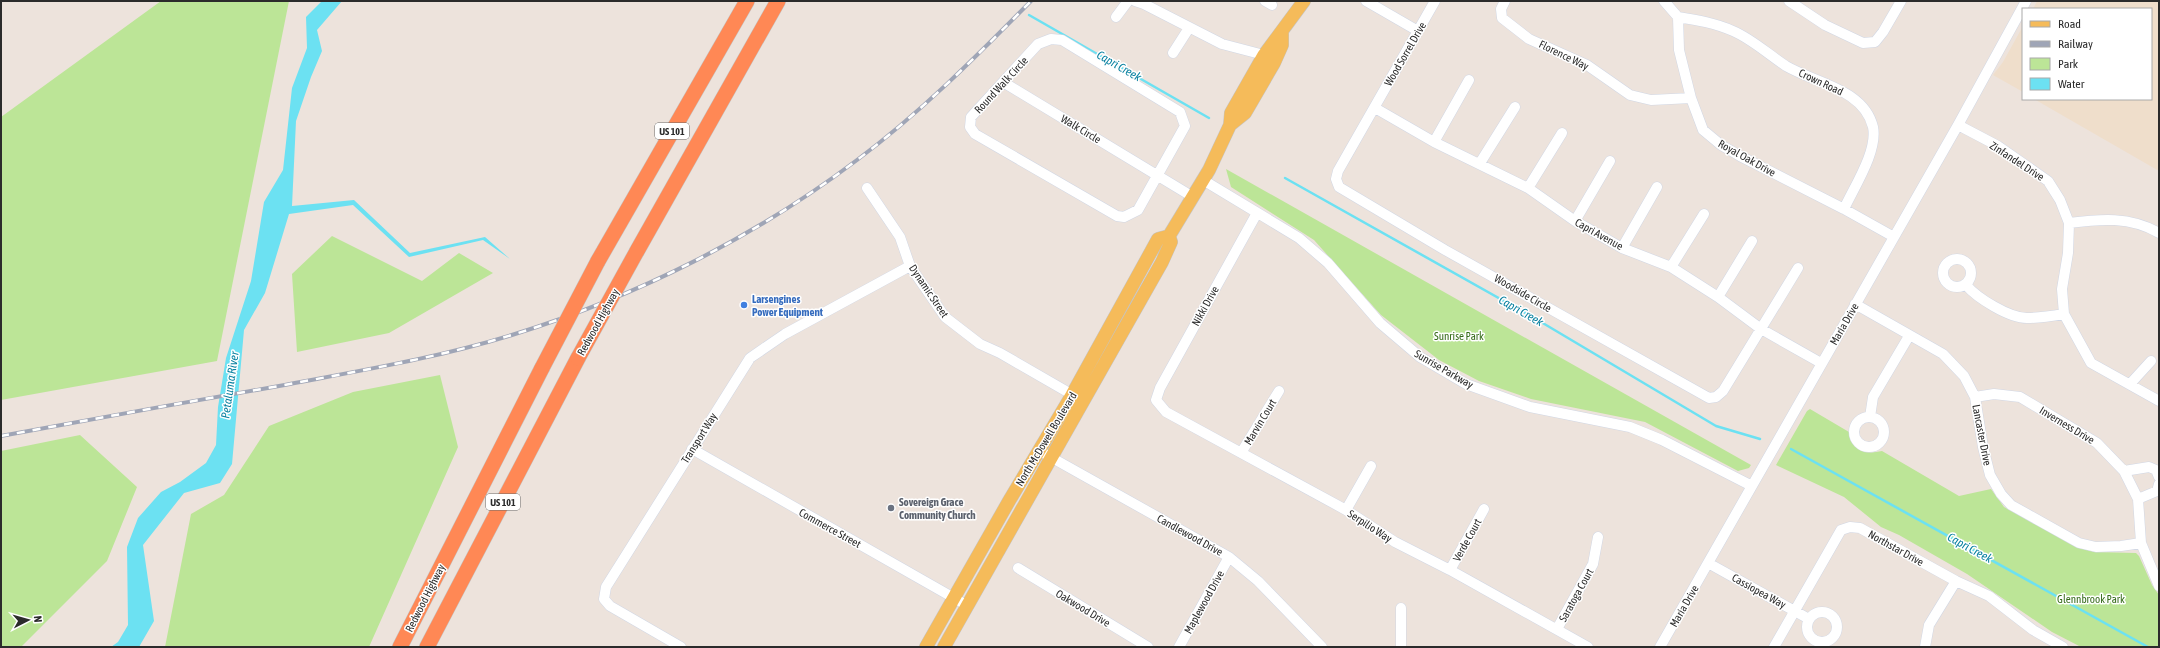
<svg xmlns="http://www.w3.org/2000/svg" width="2160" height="648" font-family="'Asap Condensed',sans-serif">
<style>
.education{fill:#efdecb}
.green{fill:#bce597}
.water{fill:#6ce1f2}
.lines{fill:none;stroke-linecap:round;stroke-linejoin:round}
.stream{stroke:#6ce1f2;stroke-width:2.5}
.minor-casing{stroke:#d1d7e4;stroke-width:11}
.major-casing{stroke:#c4c4c4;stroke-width:14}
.highway-casing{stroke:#c4c4c4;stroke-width:16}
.minor{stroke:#fff;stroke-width:10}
.major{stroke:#f5bb5a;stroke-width:13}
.highway{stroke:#f85;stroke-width:15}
.rail-casing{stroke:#9fa5b6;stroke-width:4}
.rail{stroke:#fff;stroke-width:2.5;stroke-dasharray:8;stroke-linecap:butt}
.highway-bridge-casing{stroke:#c4c4c4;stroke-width:16;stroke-linecap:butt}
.highway-bridge{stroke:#f85;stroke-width:15}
.shop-dot{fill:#3f7fe0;stroke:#fff;stroke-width:1.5}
.worship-dot{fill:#6b7280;stroke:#fff;stroke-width:1.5}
.labels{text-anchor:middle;stroke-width:3;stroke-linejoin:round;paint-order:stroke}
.shield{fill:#fff;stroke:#6b6b6b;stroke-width:1}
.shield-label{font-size:10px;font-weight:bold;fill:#2b2b2b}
.street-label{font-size:11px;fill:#2b2b2b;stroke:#fff}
.shop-label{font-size:11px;font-weight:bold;fill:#366cbe;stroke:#fff;text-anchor:start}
.park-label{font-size:11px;fill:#346a18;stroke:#fff}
.worship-label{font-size:11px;font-weight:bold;fill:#5b616d;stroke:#fff;text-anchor:start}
.water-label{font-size:12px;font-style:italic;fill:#0981a0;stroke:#fff}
</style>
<rect width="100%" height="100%" fill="#ede3dc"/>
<path class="education" d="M2037,1H2159V171L2034,99H2151V9H2033Z
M2023,26V92L1993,75L2003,62Z"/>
<path class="green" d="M161,1H289L217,361L1,400V117Z
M1226,169L1751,465L1749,468L1738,471L1645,422L1531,399L1479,381L1439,360L1381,315L1314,240L1231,187Z
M332,236L422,281L459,253L493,273L389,333L297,352L292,274Z
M440,375L458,447L369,647H165L191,514L224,495L269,426L353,392Z
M1810,409L1849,432C1852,451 1865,455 1882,451L1959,496L1991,489L2004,507L2077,546L2094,552L2136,553L2139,556L2152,585L2159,595V647H2081L2052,632L1967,574L1899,535L1881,527L1844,497L1776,465L1807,411Z
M80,435L137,487L107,561L21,647H1V451Z"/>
<path class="water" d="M322,1H342L317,30L322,51L311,77L296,121L292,206L354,200L410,253L485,237L510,259L483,240L409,257L353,205L289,214L265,293L244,330L232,464L220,483L184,493L143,545L154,621L139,647H111L118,642L128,625L127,547L138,518L161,492L180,482L206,463L216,445L218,407L226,358L251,281L264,202L283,170L292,88L307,48L306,17Z"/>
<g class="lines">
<path class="stream" d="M1029,15L1209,118
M1285,178L1536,319L1716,426L1760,439
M1791,449L2148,647"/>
<defs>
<path id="minor" d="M1135,1L1144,4L1222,44L1264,55
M1265,1L1272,5
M1366,1L1418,31
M1435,1L1338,171L1336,179L1339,187L1445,250L1709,398L1716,397L1723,391L1798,268
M1505,1L1501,9L1502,18L1529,39L1587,65L1630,95L1651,100L1691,98
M1664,1L1678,17L1679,50L1691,98L1703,130L1721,145L1740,156L1844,209L1894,237
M1789,1L1825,25L1863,43L1875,42L1883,32L1901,1
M1116,17L1128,1
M1678,17C1697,20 1715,23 1733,31C1752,39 1769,55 1786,66C1815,83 1864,89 1873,127C1878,151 1854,187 1844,209
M1051,39L1062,40L1180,112L1185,126L1138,210L1124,217L1117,216L975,134L970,127L971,117L1003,82L1038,44Z
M1173,53L1189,28
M1003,82L1193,197
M1375,108L1434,142L1528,188L1575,221L1622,248L1671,267L1718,297L1761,329L1821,363
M1958,125L1998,146L2048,181L2060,200L2069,223L2068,253L2062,289L2064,314L2091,363L2159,401
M1434,142L1469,80
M1480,163L1515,107
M1203,180L1299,238L1328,263L1380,323L1420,357L1466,384L1530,407L1630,427L1662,440L1752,486
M867,188L900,237L910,266L945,317L980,344L1000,353L1078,398
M1528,188L1562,133
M1257,213L1160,388L1156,400L1166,412L1346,510L1395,542L1450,570L1588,647
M1575,221L1610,161
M2069,223C2100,219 2130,216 2159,233
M1622,248L1657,187
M1943 273a14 14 0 1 1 28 0a14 14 0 1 1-28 0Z
M1671,267L1704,214
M1966,285C1977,298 2009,318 2027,318C2039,318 2052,316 2064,314
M1718,297L1752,241
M1855,304L1943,354L1964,376L1975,397L1983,447L1990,475L2001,494L2011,505L2079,543L2096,547L2121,546L2141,543
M2130,384L2151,361
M1975,397L1994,394L2020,397L2097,443L2124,471L2138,499L2141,543L2159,586
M1854 432a15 15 0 1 1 30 0a15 15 0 1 1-30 0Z
M1870,417L1873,397L1909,336
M692,449L968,606
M1038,450L1229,557L1258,581L1322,647
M1241,453L1279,391
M2124,471L2149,467L2156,470L2159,477
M2138,499L2157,491L2159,484
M1346,510L1371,466
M1708,563L1809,619
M1018,568L1148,647
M1450,570L1484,509
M1807 627a15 15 0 1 1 30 0a15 15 0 1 1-30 0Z
M1557,629L1593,564L1598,537
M681,647L610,606L604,599L606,587L750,358L785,334L910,266
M1179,647L1229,557
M1401,647V608
M1660,647L1958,125L2026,1
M1774,647L1841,530L1850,527L1860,528L1956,581L1989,596L2033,630L2063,647
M1925,647L1929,625L1956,581"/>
<path id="major" d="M1230,125L1245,113L1274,63L1282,45V32
M926,647L1009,501L1072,395L1158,239L1169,236L1209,170L1230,125L1231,113L1264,55L1304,1
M944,647L1162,262L1171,242L1169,236"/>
<path id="highway" d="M637,251L778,1
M598,261L747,1
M400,647L542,368
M427,647L578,358"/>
</defs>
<use href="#minor" class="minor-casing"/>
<use href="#major" class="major-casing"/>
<use href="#highway" class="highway-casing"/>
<use href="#minor" class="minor"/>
<use href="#major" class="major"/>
<use href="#highway" class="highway"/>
<defs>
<path id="rail" d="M1,436C94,419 186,402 279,386C358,371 438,358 515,334C637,296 755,237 857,160C920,113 976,57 1031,1"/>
</defs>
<use href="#rail" class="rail-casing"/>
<use href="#rail" class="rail"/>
<defs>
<path id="highway-bridge" d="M578,358L637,251
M542,368L598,261"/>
</defs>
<use href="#highway-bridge" class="highway-bridge-casing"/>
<use href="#highway-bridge" class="highway-bridge"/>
</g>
<circle class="shop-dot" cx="744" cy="305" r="4"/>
<circle class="worship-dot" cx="891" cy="508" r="4"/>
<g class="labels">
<g class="shield">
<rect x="655" y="123" width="34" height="16" rx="3"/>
<rect x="486" y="494" width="34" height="16" rx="3"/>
</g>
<g class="shield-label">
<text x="672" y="135">US 101</text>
<text x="503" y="506">US 101</text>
</g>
<g class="street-label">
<text transform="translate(1405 54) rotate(-60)" y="4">Wood Sorrel Drive</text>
<text transform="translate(1564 55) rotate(26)" y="4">Florence Way</text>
<text transform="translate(1821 82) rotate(25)" y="4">Crown Road</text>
<text transform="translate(1001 85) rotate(-47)" y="4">Round Walk Circle</text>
<text transform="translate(1081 129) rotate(31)" y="4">Walk Circle</text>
<text transform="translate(1747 158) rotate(29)" y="4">Royal Oak Drive</text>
<text transform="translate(2017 161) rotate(33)" y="4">Zinfandel Drive</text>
<text transform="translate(1599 234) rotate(29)" y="4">Capri Avenue</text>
<text transform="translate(929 291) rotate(56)" y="4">Dynamic Street</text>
<text transform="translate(1523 293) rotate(30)" y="4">Woodside Circle</text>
<text transform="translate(1205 306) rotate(-61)" y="4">Nikki Drive</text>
<text transform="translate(598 322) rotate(-61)" y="4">Redwood Highway</text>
<text transform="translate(1844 324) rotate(-60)" y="4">Maria Drive</text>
<text transform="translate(1444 369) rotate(30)" y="4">Sunrise Parkway</text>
<text transform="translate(1260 422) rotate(-59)" y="4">Marvin Court</text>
<text transform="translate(2067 425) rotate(31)" y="4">Inverness Drive</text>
<text transform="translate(1982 435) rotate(79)" y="4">Lancaster Drive</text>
<text transform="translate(699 438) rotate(-58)" y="4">Transport Way</text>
<text transform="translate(1046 439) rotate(-59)" y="4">North McDowell Boulevard</text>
<text transform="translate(1370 526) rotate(33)" y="4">Serpilio Way</text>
<text transform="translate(830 528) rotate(29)" y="4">Commerce Street</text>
<text transform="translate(1190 535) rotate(29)" y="4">Candlewood Drive</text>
<text transform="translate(1467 540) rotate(-61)" y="4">Verde Court</text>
<text transform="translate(1896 548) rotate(29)" y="4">Northstar Drive</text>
<text transform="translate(1759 591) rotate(29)" y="4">Cassiopea Way</text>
<text transform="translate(1576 595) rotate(-61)" y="4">Saratoga Court</text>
<text transform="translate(425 598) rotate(-63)" y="4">Redwood Highway</text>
<text transform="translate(1204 602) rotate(-61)" y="4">Maplewood Drive</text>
<text transform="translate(1684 606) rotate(-60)" y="4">Maria Drive</text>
<text transform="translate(1083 608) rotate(31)" y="4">Oakwood Drive</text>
</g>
<g class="shop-label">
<text x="752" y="303">Larsengines<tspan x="752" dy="13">Power Equipment</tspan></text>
</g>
<g class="park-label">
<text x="1459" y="340">Sunrise Park</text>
<text x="2091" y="603">Glennbrook Park</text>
</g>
<g class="worship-label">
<text x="899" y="506">Sovereign Grace<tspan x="899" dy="13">Community Church</tspan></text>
</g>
<g class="water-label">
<text transform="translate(1119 66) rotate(30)" y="4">Capri Creek</text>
<text transform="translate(1521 311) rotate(30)" y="4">Capri Creek</text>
<text transform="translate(230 385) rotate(-82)" y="4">Petaluma River</text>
<text transform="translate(1970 548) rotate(29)" y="4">Capri Creek</text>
</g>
</g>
<rect width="2160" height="648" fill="none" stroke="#2b2b2b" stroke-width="4"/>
<rect x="2022" y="8" width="130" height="92" fill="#ffffff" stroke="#aaaaaa"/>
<rect x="2030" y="21" width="20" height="6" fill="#f5bb5a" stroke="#aaaaaa"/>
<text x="2058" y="28" font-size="12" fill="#2b2b2b">Road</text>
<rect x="2030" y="41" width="20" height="6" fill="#9fa5b6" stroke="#aaaaaa"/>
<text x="2058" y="48" font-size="12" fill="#2b2b2b">Railway</text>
<rect x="2030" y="58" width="20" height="12" fill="#bce597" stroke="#aaaaaa"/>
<text x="2058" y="68" font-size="12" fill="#2b2b2b">Park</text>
<rect x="2030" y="78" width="20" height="12" fill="#6ce1f2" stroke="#aaaaaa"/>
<text x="2058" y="88" font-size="12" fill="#2b2b2b">Water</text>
<g transform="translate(28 620) rotate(84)" stroke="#ffffff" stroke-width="3" paint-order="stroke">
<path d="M0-3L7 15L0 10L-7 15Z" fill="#2b2b2b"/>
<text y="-6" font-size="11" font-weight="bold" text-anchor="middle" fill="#2b2b2b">N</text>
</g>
</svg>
